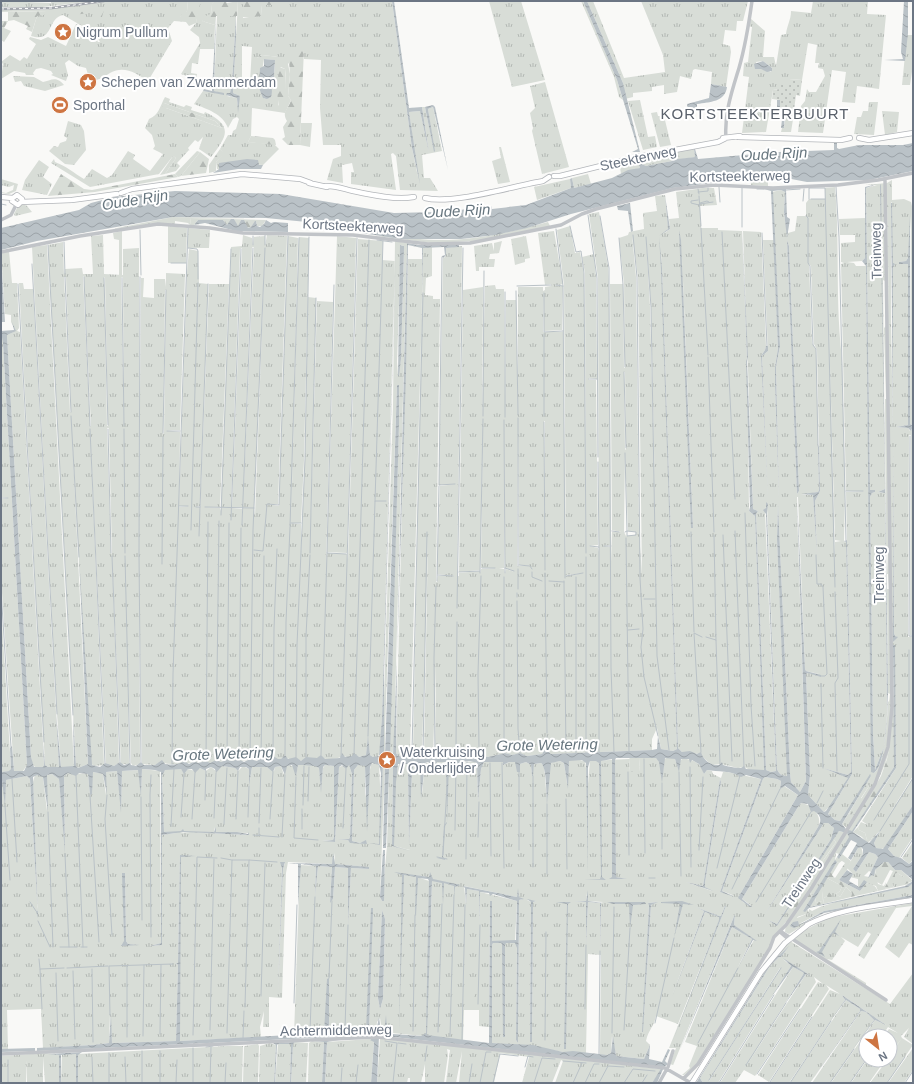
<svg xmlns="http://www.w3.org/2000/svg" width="914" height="1084" font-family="Arial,sans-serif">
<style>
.grass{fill:url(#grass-tufts);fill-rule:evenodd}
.forest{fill:url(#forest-firs)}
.park{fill:url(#park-dots)}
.pitch{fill:#d8ddd7}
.water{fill:url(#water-waves)}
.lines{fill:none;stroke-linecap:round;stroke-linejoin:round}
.stream{stroke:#bac2c7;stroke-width:1}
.major-casing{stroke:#b3b6ba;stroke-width:6}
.minor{stroke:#c1c4c8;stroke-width:3.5}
.major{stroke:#fff;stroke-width:4.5}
.rail-casing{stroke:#a3a7ad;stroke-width:2.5}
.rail{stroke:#fff;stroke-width:1;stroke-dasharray:3;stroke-linecap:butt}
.labels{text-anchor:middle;stroke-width:4;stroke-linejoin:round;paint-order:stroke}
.poi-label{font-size:14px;fill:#6c7684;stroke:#fff;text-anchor:start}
.street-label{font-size:14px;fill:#6c7684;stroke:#fff}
.neighbourhood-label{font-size:15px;letter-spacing:1px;fill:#59606a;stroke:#fff}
.water-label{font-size:15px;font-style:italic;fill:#67767f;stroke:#fff}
</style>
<defs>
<pattern id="grass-tufts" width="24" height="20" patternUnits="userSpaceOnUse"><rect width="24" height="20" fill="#d8ddd7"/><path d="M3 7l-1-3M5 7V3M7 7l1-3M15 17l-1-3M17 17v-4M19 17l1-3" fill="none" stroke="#b3b8b4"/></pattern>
<pattern id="forest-firs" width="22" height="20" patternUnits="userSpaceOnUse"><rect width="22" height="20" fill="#d8ddd7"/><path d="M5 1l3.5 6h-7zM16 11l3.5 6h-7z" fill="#b3b8b4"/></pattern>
<pattern id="park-dots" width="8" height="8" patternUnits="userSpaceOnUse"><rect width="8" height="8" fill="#d8ddd7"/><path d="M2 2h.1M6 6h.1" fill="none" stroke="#b3b8b4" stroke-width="1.8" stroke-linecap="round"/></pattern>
<pattern id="water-waves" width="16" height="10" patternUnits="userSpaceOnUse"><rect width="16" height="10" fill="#bac2c7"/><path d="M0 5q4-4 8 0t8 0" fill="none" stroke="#9ba2a7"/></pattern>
</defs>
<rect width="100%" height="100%" fill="#f9f9f7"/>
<path class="grass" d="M1,1L51,3V1H95L43,7H1Z
M112,1H188L187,11L180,17H174V21L168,28L172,41L148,81C136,73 124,65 110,73C102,78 100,80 90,81L86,68L78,66L69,60L65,63L68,75L66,81L51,75L53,74L51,71L41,68L36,69L33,73L34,75H26L25,73L14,71L1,79L3,64L1,62L10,55L20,61L24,57L27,59L36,44L29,39L30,37L41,40L48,37L66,46L76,24L94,35L98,42H100L96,34L63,15C47,18 54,43 31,36L37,16L47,11L1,12V10H43Z
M199,1H214L212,5L211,14L202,21L215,25L214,49H200L198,64L192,63L191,73L197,74L196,79L181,74L200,43L199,37L190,30L196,23Z
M238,1H243V18H255L256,16L261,15L262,5H273V1H392L412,148L418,177L409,112L420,111L429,153L422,107H425L434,151L428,109L433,107L442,151L422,155L424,178H430L438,191L400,190L396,156L393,153L391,154L396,190L351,184V172H354L352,163L342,165L343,183L327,180L333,159L341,156V145H323L320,108L321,60L304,59L303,48L288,64L290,74L288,96L291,100L285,113L252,108L251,136L248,142L274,144L279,149L263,165L220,163L219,169H217L216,162L224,153L220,149L228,135H232L233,131L236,129L239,119L237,117L233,119L228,128C223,114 207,109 194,104L203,91L224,94L214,91L217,16H236L232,83L230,93L227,96L237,98V106L240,96L233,93V91ZM242,46L252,47L250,82L242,81ZM262,55L279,57V65H275L274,76L271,80L265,99L259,88L264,59L257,58ZM281,67L285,69C287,83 286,95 278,106L279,69Z
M489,1H521L545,80L512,87Z
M581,1L584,3L617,80L623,100L619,97L614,77Z
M587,1H593L624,78L665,72L663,55L641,1H748L743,21H737L736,31L725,30L723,44L730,46L731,52L726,87L711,84L712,72L695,69L693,70L691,79L680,76L677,92L664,94V85L652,87V91L633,93V97L625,99L623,83Z
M813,1H868L867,14L886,15L879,89L857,86L855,103L842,102L846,72L832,70L823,133L798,132L801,106L805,101L807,89L809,92H816L825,76L823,69L818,68L819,63H815L817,45L808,43L802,80L790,79L789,84L780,89L773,90L766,132L742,133L749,77L743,76L744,63L748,62L752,27L749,26L750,18L765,31L763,57H774L776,66L781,35L786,34C787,25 791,20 791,11L811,13ZM763,61L772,68L771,72L758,68L756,62Z
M907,35H913V65L910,85H902Z
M13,76L34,77L43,82C50,81 56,75 64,85L45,91L24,86L21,81L15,82Z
M545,82L569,167L542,174L532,131L533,128L530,113L535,108L530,86Z
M165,97L170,99L169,102L184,107L186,105L192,107L191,110L204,114L205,112C234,126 227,136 211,157L199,149L203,137L198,142L195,140L188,148L190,151L189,150L177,163L180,166L176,171L165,174L176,158L173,156L159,174L90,187L51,163L54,159L55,162C66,166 74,173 84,179L92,169L107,178L112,175L128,151L135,155L133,159L150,171L163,154L153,149L155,146L152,135L145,128L149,119C159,115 160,106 165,97ZM164,103L215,121L222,128L166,108Z
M640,100L648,137L655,136L657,147L643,150L628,101Z
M869,102H878L874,135L854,134L857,117H861L863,111H868Z
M882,111L899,112L897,132L885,135Z
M657,112L658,116H664L671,145L660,147L651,113Z
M786,112L794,113L791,132H781L782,128H784Z
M68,121L81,125L84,131L86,150L74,165L65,164L49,151L54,146L58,147L60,143L66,141L67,138L64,136Z
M301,123H312L310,147L300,145Z
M499,147H501L510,182L498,184L492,161L501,158Z
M197,151L200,152L181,176L178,177L175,174Z
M676,152L677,157L672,161L646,166L642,164V158L649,157V159L650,157Z
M39,160L49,167L43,177L52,184L47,195L22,190L25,180Z
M639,161L640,168L621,174L620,167Z
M588,174L591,184L574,188L572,178Z
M1,179L18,184L16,191L9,194L1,193V192L6,193L13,190L14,185L9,187L1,185Z
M570,179L571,188L537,200L534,187Z
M751,180H768V186L751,185Z
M892,180V200L904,199L911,202L913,210V426L910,424L911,216L908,258L906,261L899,262L908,264V425L896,427L908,428L910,431L913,428V776L889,815L913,778V805L885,848L881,849L876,848L874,843L880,831L871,839L867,840L865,833L859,830L858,827L861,822L868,825L862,821L896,768L894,645C890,652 895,713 894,727C889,767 870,798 849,830L842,824L849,813L851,815L869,786L866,784L871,776L870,775L840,821L835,820L828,814L852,774L846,492L864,491H846L841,264L844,263L841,262V243L855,242V235H840L839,219L865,218V258L862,261L847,262L854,263L856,266H866L872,771L874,773C886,764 887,716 888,701L889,702L890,694L888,693L887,591V589H889L888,574H887L888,551H886L885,399H886L884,328L886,326L885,281L883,280L885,489L878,492L885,493L887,714L884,747L875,770L873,734L870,497L872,493L875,492V490H870L866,188L877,185H865L887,183ZM887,202H892L893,433L891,321H889ZM909,435H911L910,635L913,636L908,637ZM893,436L894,633L895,636L897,637L893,642Z
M835,187C840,244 835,302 842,358L845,492L844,541L846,542L851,772L848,775L823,768L849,778L832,804L824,812L808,795L810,775L806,674L808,673L819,674L806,671L805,669L798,497H797V508L806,781L800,792L791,782L790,773L778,504L777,539L788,776C782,776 779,774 777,769L767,502L765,512L776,771L771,772L766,770L756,514L758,511L753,509L743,231L761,232L766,346L765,350L761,356L768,501L762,356L768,351L763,240H774L778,348L775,367V385L779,500L776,367L780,346L772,192L781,190L785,192L784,214L788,238V233L795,231L797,216H806V203L809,199H825V188ZM787,240L789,246L799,491L797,494ZM827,262L835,540L841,541L835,542V564ZM809,264L811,266L814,344L817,350L820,491L815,501L817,555L813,495H801L818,492L819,490L816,349L812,343Z
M703,188H714L717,205L700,206L701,228H718V230L742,231L747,359L749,511L755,516L764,770H750L744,767L738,768L721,764L712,765L699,754L682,752L678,748L662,268L661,251L677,749L673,751L661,749L657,728L652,739V750L551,754L548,751L546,735L545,749L542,754L527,756L520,753L512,755L505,753L488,757L478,755L459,756L456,754C450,757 442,758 435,755L436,663L433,756L424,757L428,532L422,754L414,756L413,753L423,247H432V276L426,278L425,295L433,296V299H440L436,582H437L438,576H454L437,574L440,486L456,484L439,485L443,258L445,257L446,248L462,246L457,576H459V573L480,571L481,573V569L497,568H481L483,419L480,570L459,572L463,290L483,287L482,417L485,286L495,285L496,289H504L505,398L506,300H516L518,415V287H543V291L545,290V287L551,286V284L545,285L538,233L554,231L563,284L555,286H563L562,330L544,331V293L543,332H563L566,578V576L584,573L566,575L564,285L557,230L570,226L575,253L580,252L584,274L586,554L585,273L582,257L594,254L596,278L597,379L589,378V380H596L598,545L589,546L598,548L599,552L598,278L589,214L599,212L608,266L609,286L611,545L603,546L611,547V562L612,532H621L612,530L610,284H623L624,368H625L624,283L619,238L628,235L629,232L644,229L643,213L657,211L655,196L665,195L668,227V229L663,234L670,229L669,219L679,218L676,192ZM632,234L638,277L642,575L639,532L636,277ZM646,235L651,306L655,498L650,307ZM682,256L693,528H691V520ZM624,372H625L626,450L625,449ZM504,419L505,568L515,572L506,569L505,574L504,569L499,568H504ZM544,421H545V571V570ZM518,428L519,565L530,566H517ZM625,452L628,531L636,532L635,535L626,536L624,532Z
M23,204L27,206L32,212L15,216L14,214L17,208Z
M173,217L266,219L191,218L190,225L188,223L175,221V224L112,229Z
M548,222L550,226L478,241L431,243L377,236C394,233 416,240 434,240C473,241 511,232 548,222Z
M168,226L187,228L186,263H168Z
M188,228L210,230L209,248H188Z
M103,235L104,274L123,275V249L139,248V517L141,278H144L143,297L154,298V279H165L166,287V273L185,274L180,430H166L180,432L179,512V507L189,506H179L187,273L189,249L198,251L199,283L190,539L199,283L208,284L200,506L195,507H200V514L209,284H229L220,507L204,508H220L221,511V508H230L221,507L231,252V247L242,246L243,235L252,238L253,246L254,237L265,236V246L267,235L287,236L278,504H267L279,506L288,236L298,238L291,520L299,237L309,238L304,460L301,523H290L301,524V552L305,460L308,297L316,298L310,553L317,301L333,302L326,564L327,553L347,554L348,560L358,239L383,241L382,260L395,261L382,717L380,751L378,757H373L370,755L368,738L366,755C360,758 348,758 343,756C330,763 315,755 301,761L296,758L292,760L284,757L281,759C274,759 255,762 250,759C242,764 221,760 210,763C196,759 177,768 161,762L155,765L142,764L139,577L140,764L133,766L131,763L128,673L129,764H121L112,555L119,763L114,766L106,765L90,428L104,765L94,766L90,763L72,434L88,764L78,768L76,766L48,245L63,242L64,275L65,269L82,268L83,274H93L91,236ZM252,247H254L243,506ZM242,248L232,507L254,508L265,248L255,516L254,508H243L242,525V509L232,508L231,511V508L240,249ZM84,276L91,426H90L83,277ZM64,277H66L71,412H70ZM104,277L105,278L108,426H107ZM122,277L123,278L124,426L121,278ZM166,290L164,433L163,434L165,290ZM107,428H109L112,554L111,553Z
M337,236L356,238L347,553L327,552Z
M526,236L530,258L525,259V262L515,265L511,239Z
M395,241L407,243L394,743L392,757L386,759L383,757V730L393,406ZM401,245L404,246V249L401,359L398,376L397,362ZM397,385H399V424L389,758L385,749V731Z
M502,241L499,253L490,254L489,259H495L494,267H479V271H476L474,246L492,243L494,251V243Z
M47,245L74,767H61L57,714L32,247Z
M9,251L12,283H17L19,328L17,331L20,332L43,742L44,765L43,767L36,768L32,764L31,757L7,335L13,332L15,330L11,322V315L5,314L1,253Z
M408,259H422L423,267L410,752L406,756H398L396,753L397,712Z
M19,283H23L24,289H33L59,767H48L45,765Z
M1,333L3,334V343L27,765L23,771H14L1,578V499L9,498L1,497Z
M1,605L11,769L10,771L1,772Z
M654,757L658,759L663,773L664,759L669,757L675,759L678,768L679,762L683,758C694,761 700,761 704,774L707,770L712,771L713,774L721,778L723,772H727L761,779L720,892L735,896L722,891L763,779L765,777L777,779L781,781L780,788L784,786L798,795L739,896L743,902L752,906L742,899L798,807L801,803C812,804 823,816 818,827L764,916L824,823H828L834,828L831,839L777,924L768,920L777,926L788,908L786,915L811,886L805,883L813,870L816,871L836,842L833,839L839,831L847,833L850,837L839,854L836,853L835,860L837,857L843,860L839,863L835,861L812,897L811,893L797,918L809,913V909L812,911L820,907L839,901L907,887L913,883V895L824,911L799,924L814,919L789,934L785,932L786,922L776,934L769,948L698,1063L684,1075H682L690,1068L689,1066L697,1046L685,1042L732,927L752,939L738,967L754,940L734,925L735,914L674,1063L673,1065L670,1064L676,1048H669L726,906H725L721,916H719L696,907L704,911L672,996L705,912L720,917L719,921L678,1024L656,1016C654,1027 648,1030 646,1041L650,1045L644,1059L616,1056L612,1036L611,1053L607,1055H600L601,955L588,954L586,1053L563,1052L528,1046L492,1043V945L493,943H515L517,944L516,1040L518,1043L519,900H522L519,897L518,892L517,897L464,886L466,905L467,889L479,891V925L480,892L517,901L515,941H492V901H490L489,1027L479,1026V1010H464L463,1040L382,1032L380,1018L377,1022L376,1032H369L372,908L367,1031H329V979L324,1033L294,1035L300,865L316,866L315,896L318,866L332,867L330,902L333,899L335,867L348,868V923L351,868L369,869V867L334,864L335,853L332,864L288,862L286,873L282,998L269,997V1027H263L264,1011L260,1027L261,1037L180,1041L179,1039L180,855L178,963L176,964L178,965L176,1041L112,1043L110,1014L109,1043L93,1045L43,1048L41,1009L7,1010L8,1049H1V781L2,782H5L6,780L27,776L30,779L38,917L33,782L35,775H41L43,777L47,811V775L52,774L59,779L65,850L64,776L68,773L88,774L90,795L93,772L103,774L106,795V772L117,771L121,808L122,771L139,770L141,794L142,769L160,771L161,943L150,946L162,945V835L183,832L249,835L248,833L216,832L215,827L214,832L164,833L162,776L165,769H181L184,773L188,769L195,771L200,768L206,771L211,767L216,771L222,766L235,768L238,771L243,766L249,769L250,780L252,767H267L274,771L275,767L281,766L284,775L285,767L289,765L294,767L296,775L298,765H314L319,768L321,789L323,768L325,765L334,766V837L333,840H322L335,842L339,767L349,765L352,774L350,837L349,839L339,840H348L351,843H366V841L360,843L352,841L354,770L358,765H365V798L371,764L375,763L379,765L381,804L383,762H391L393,768L392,846L410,850L394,846C394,833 393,769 400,763L408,764V767L409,842L412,771L414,764H420L422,794L425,763L442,762L448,764L450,762L457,764L475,761L477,766L478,802L481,769L484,762H503V765L509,762H516L519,772L520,764L526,762L531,765L532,776L534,764L541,763L544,766L547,801L550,764L553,762L560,761L564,763L567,783L569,760L574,759L585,761L588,784L590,761L629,759L630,772H639L640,758ZM385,764H389V770L387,846L382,901L380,897ZM720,779L721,782L705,883V887L712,891L686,882L703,886ZM615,820L616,877L626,879H610L612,878ZM285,863L283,869L278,993L282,864ZM123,873H125L126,941L128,944H138L121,945L124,943V941ZM430,873L431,878L434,880L432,881L431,913H429V881L411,875L429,877ZM587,893L588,901L603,902L601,903L600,951V903L588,902L586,944V902L574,901H586ZM527,900L536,901L533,902L532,1042H530L531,902ZM657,902L651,905L643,1032L649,904L648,903ZM382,910L385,920L383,999L380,1009L378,998Z
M913,811V837L899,858L894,856L888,849Z
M913,842V860L909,864L902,858Z
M861,846L863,854L853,869L856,872L869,852L875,854L878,857L871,872L869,871L864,876L869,877L875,870L878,884L884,886L886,882L885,889L894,887L892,884L895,874L897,873L904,877L909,884L878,891L876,886L866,883L867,882L859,887L858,886V879L850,877L853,874L847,868L858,848Z
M827,878L842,886L840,891L836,894L840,897L846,887L852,893L851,897L823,904L824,898L827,896L823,891L822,901L816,903L815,897Z
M913,903V945L909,943L899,958L885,947L912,906L896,908L864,959L858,955L871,934L868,932L858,947L841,937L845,941L832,960L827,959L866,983V985L794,940V936L828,918Z
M790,941L890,1004L913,973V1014L911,1013L913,1014V1044L904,1037L909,1028L901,1036L902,1038L890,1054V1036H884L889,1029L898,1033L888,1027L882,1036H866V1059L850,1083H831L875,1020L886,1025L842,995L845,1000L789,1083H770L830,990L840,994L826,985L829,989L769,1082L758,1075L818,982L823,984L814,977L816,982L755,1076L744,1070L735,1083H720L793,967L804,973L746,1066L806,974L811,976L783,959L791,966L718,1083H703L700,1078L770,966L779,957H781L788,947L769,965L694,1083L764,971L779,951ZM780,968H781L709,1081V1080Z
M846,1000L860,1009V1011L810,1083H790Z
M861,1011L866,1012L874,1020L830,1083H812Z
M380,1038L662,1069L652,1083H555L563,1061L561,1060L552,1083H522L529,1057L500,1053L494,1083H459L462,1051L456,1083H446L450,1050L447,1049L448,1055L444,1083H425V1064L421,1083H410V1078H408L407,1083H377Z
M902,1038L913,1045L887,1083H870L887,1060H890V1055Z
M370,1039L374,1041L371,1083H325L327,1042Z
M312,1041L324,1042L322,1083H308L309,1043Z
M295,1042L308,1043L306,1083H291L293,1044Z
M270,1043L276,1045L274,1083H259L260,1046Z
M258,1044L259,1046L258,1083H243L244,1047L245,1046Z
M278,1044H291L290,1083H275Z
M227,1046H243L242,1083H78V1054Z
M913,1048V1070L904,1083H888Z
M46,1053L59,1055V1083H45L43,1057V1083H27L26,1060V1083H1V1056Z
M62,1054H76V1083H61Z
M867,1060H885L869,1083H851Z"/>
<path class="forest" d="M188,1H199L200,4L196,23L189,26L186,22L174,21V17H180L182,13L187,11Z
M214,1H225L227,3L238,1L237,16H216L215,25L202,21L205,16L211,14L212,4Z
M243,1H273V5H262L261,16H256L255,19L243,17Z
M102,9L104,10L101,20L98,19V14L96,12L74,15L73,13Z
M48,11L44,15L37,16L32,32L26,29L28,26L14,20L8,21L4,28L11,31L4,42L1,40V21H8V12Z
M288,48H304L300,145H288L282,139L285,137L283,127L287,121C281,111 289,109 291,100L288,96L290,74Z
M262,55L279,57V65H275L274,60L264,59L257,62V58Z
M279,67L285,69C286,80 288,100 279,108L277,92Z
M164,103L215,121L222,128L166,108L160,112Z
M251,136L273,138L275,140L276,145L248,142Z
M220,149L225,153L216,162V171L209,173V165Z
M694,149L695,157L677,160L676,152Z
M200,152L209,159L206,173L181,176Z
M173,156L176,158L165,174L160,175Z
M61,174L84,189L92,190L175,174L178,177L95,192L48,196Z
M887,202H892L891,203V321H889Z
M191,218L266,220L262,226H257L256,221L251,227L248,228L241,220L239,226H237L234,219L227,225L223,220H198L194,225H190Z
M122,231V275H119V240L114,239L113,233Z
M894,726V767L852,832L849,830L881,776L887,759Z
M631,757L640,758L639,772H630L629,759Z
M866,784L869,786L861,798L863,800L856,812L854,811L851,815L849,813Z
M858,827L859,830L865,833L867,840L870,838L871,839L877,833L873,839L867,843L862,837L853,832Z
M833,839L836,842C829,851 823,861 816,871L813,870Z
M842,854L851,861L847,870L839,880L860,891L866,883C872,884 875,885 878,891L851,897L852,893L846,887L840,897L836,894L840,891L842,886L827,878L837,862L839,863L832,875L835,878L845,863L839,859Z
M884,862H888L895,870H901L913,881L903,885L901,882L904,877L897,873L895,874V880L892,884L894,887L884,889L893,871L890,870L882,885L874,880L876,873L875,870Z
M805,883L811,886L794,911L786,915L788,908Z
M823,891H828L832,896L829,899L827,896L824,898L823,904L809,907L815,897L816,903L822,901Z
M810,893L812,897L803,911L808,910L809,913L794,918Z"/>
<path class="park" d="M789,79L802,80L800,96L796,95L794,110L779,109L780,100L772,99L773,90L780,89L781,84H788Z"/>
<path class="pitch" d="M467,991H474V1006L467,1005Z"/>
<path class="water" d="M392,1H394L409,108L422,107L429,153L420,111L409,112L420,184L412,148Z
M583,1H587L623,83L640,152H632L638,149L617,80Z
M904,1H908V33L905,61L884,60L903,59L901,52Z
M216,16L214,91L224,93V95L203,91L204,89L212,91Z
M236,16V39L233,91V93L240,96L238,113L237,98L226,95L227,93H230L232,83Z
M264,59L275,60L274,77L271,80C271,86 273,90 271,97L267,99L263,98L259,88L260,68L264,66Z
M763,61L772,68V71L767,72L761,69H755L754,64Z
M711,84L727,87C725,102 710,102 697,104V108L688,110L687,104L709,98Z
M777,100H780V109L794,110V113H785L784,128H781L783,111L777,109Z
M433,105L435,107L448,170L433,107L428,109L435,151L434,152L425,107Z
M834,143H837V148L839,149L859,145H903L913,143V171L869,180L807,182L786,178H751L673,188L571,214L527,228L495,235L461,239H402L361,233L317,223L266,218L173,217L37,241L1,250V228L79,210L91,203L114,197L175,191L281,194L394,213L437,212H442V210L444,212L491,206L492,209L526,205L571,188L570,179L572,178L574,188L612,178L628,170L640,168L638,160L619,165L641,159L642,158V164L646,166L672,161L671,156L673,155L678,159L695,157L694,149H695L698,159L779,152L834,150Z
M247,159L258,160L259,165H263L261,169H238L213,173L219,169V163Z
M877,184L866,188L870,490H875V492L872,493L870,497L873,734L875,770L884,747L887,714L885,493L878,492L885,489L880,184L881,186L888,693C887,709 887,763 874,773L871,772L866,266L862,261L865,258V187Z
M764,189H786L787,217L790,219L787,238L784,212L785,192L781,190L773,191L780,346L776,367L779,500L775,385V367L778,348L771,191Z
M665,195L670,229L659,236L662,268L678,748L682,752L690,751L697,754L701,752C703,760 711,766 719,765L722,762L723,765C729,767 735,768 741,768L744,766L746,769L764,770L755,516L749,511L750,507L746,361L747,359L742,227L748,356L747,362L753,509L758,511L756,514L766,770L771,772L776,771L766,514L763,510L766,508V502L768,504L767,513L777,769C779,774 782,776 787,776L777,539L778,504L790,773L791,782L800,792L806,781L797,496L805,669L806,671L821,675V677L808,673L806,674L810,775L808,795L824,812L826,811L848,778L823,768L848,775L851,772L846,542L844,541L847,540L852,774L828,814L835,820L840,821L870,774L871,776L842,824L846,829L852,831L894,767L893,645H895L896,768L853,832L869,843L880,831L874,843L876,848L883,849L913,805V811L888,849L894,856L901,858L909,864L913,861L912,867L913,880L901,870H895L888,862H884L875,870L874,876L872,875L868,878L878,857L875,854L869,852L856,872L853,869L863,854V849L861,847L858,848L851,860L848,858L857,843L851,840L839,859L837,857L849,837L847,833L839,831L777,926L768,920L777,924L831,839L834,828L828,823H824L764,916L818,827C822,820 821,815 814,811L811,812L808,804L801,803L798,807L742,899L752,907H750L738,898L739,896L798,795L785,786L780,789L781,781L777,779L765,777L763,779L722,891L735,897L720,892L761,779L746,775L741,777C731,770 718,772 707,770L704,774L699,764L692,760L690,763L689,759H681L679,772L675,759L665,758L662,783L659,762L656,758H616L615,760L616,877L627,879H609L612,877V759L601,761L602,877L606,880L584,879H600L601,876L599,763L596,761H590L588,767V874L586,763L582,760L569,761L568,789L564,763L560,761L551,763L547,804C546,795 547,767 541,763L534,764L533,776H532L531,765L526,762L520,764V772H517L515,762H509L503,765V762H484L481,769L478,802L477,763C471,760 460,761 456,765L449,763L447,823L445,826L443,857L446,860L437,858H442L444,825L447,822L446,762H437L434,766L428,762L425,763L421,799L420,764H414L412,771L409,845L408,767V764H398L396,782L394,846L410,851L392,846L393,768L391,762L383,763L380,845L369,843L379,844L381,773L379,765L372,763L370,767L367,832L365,766L358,765L354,770L352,841L360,843L366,840L367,844L350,843L348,840L338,839H349L350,837L352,774L349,765L346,769L342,765L339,767L335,842L322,841L333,840L334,837V766L325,765L323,767L321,793L319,768C315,765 304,765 298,765L296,777L292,765L287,766L285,775L281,766L275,767L273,772L267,767H252L249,786V769L246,767H240L238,771L235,768L222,766L216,773L215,769L211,767L206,769V771L200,768L195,773L192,769H188L184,774L181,769L165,770L162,776L164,832L181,831L183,829L184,831L214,832L216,827V832H237L248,834L249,832V835L183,832L162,835V945L150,946L161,943V772L155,770L142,769L141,797L138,770L122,771L121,813L117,771L106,772L107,795L103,774L93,772L92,794L90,795L88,774L79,773L76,776L68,773L64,776L65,854L59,779L52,774L47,775L48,812L43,777L37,775L33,777L38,918L36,911H38L37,900L30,779L27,776L6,780L5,806L1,772L9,771L11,769L10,748L12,746L14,771H24L27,765L3,343L1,331L14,330L12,322L16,331L7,335L31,757L34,767H43L44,765L43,742L45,765L48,767H59L56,713L61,767L74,766L73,715L76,766L78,768L88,764L79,556L92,765L100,767L105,763L114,766L120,762L124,765L130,763L131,765L136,766L141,762L144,765H155L162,760L165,764C171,765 179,765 184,761L189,764L195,761L198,763L206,761L210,763L216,760L221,762L227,760L233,761L238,759L244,762L250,759L257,761L261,758L268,760L273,756L278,759H281L285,755L288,759L296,757L301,761L306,757L317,758L321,755L325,759L340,758L342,753L345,757L352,756L354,753L359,757L366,755L368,735L370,755L373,757L379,756L382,717L396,242L384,675V759L391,758L393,755L397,660L396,753L398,756H406L410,752L413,753L414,756L423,754L427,757L433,756V753C439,758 449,758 456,753L459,756L478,755L488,757L505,753L512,755L520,753L527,756L542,754L545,749L547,733L548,751L551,754L652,750L657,749L658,736L661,749L673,751L677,749L661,269L659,236L668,229Z
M630,203L633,231L631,232L628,211L618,210L617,206Z
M891,203H892L893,263L895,264L893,267V433Z
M910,215V424L913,426L911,431L908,428L896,427L908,425V264H899V262L906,261L908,258Z
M231,219H234L238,226L241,220H244L248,228L251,227L255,221H256L257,226L260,227L264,224L266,220L271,223L274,222L288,223V232L236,231L205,223L194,225L198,220H223L227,225Z
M679,230L681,240L693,528H691Z
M787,240L789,246L798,467L799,491L797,494Z
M407,243L419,245H459V247L446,248V255L443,258L442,256L445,255L444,247L423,248V293L422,248L408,245L406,373L397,659Z
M400,245L404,246V249L401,359L399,376H398Z
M1,254L5,322H2Z
M766,346H768V351L762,356L768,501L761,356L765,350Z
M397,385H399V424L390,756L389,758H385Z
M893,436L894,633L895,636L898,637L893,642Z
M819,445L820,491L815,501L817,556L813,495L801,494L818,492L819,490L818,447Z
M385,763L389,764V770L386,848H383Z
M720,779L721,782L705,883V887L713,891L686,882L703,886Z
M385,850L384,901H382L380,897L383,850Z
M333,853L335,864L369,867V869L351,868L348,925V868L335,867L333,899L330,903L332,867L318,866L315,897L316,866L301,864L298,906V864L288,863L332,864Z
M180,855L196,856L181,857L180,1041L324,1033L327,979L329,978V1031L366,1032L371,908H373L369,1032H376L379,1017L381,1031L384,1032L386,1015L387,1029L391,1033L390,1037L379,1036L377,1083H371L374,1042L370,1040L376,1035L37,1051V1048L93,1045L109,1043L111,1014L112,1043L176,1041L178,965L176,963H178Z
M835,860L837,862L810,907L905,886L913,881V883L908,887L809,908L805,912L803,911Z
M280,862H285L283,869L278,993L282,868Z
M847,870L853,874L849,881L859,887L864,880L867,882L860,891L839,880Z
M394,872L429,877L430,872L433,879L461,885L455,887L454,897V886L444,883L443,905L442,883L432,881L427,1035L489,1043L490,901H492V941L516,940L517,901L493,894L490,896L489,893L480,892V925L479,891L467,889L466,906L465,888L463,886L517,897L518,888L519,897L524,899L519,900L518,1043L516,1040L517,948L515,943H506L505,945V1037H503L502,944L501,943H493L492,945V1043L533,1045L563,1052L573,1051L607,1055L611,1053L613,1036L616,1056L644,1059L650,1045L649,1059L662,1062L668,1049L670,1050L665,1061L668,1064L664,1067L657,1083H652L662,1067L393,1037V1034L421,1036L426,1033L429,881L428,879L418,878L416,916L415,914L416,877L404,875L399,1031L402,875Z
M122,873H125L126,941L128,944L140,945L121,946L124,941Z
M588,890V901L603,903H601L600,951V903L588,902L586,945V902H574L586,901Z
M913,895V897L824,913L794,928L790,926L793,922L798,921L799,925L824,911Z
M527,899L536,901L533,902L532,1042H530L531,902Z
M682,901L694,905L683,904L674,938L680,904L661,903V902Z
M556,902H571L568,904L566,1049H564L567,904Z
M607,902H645L646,904L633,905L630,929L629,904H613Z
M658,902L651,905L643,1032H642L649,905L648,903Z
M725,906H726L672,1043L719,920V917L705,912L672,997L704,911L696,907L719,916H721Z
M382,910L385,919L383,999L380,1009L378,998Z
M735,914L734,925L757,941L753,940L738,968L752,939L732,927L680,1050Z
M841,919L835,932L839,936L833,933L822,952L825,957L816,952L819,951Z
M789,946L781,957H779L770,966L700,1078L703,1083H696L769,965Z
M783,958L811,976L806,974L783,1007L804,973L793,967L770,999L791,966Z
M842,995L886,1025L875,1020L852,1050L874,1020L866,1012L861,1011L810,1083L860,1011V1009L846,1000L828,1024L845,1000Z
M339,1040L327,1042L325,1083H322L324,1042L314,1041Z
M295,1042L293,1044L291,1083H290L291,1044H278L277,1045L275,1083H274L276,1045L273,1043Z
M35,1048V1051L1,1052V1049Z
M82,1052L78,1055V1083H76V1054L61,1055V1083H59V1055L48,1054Z"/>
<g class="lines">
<path class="stream" d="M719,187L720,202
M836,187L839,237L846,540
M742,188V227
M698,189L699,194
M757,189H764
M786,190L800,189
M698,192L708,191V188
M699,196L701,226
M809,199V188H825L835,587
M811,199H825
M698,200L691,201V203L699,205
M803,201L804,189
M700,203L707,201L709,202
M1,204L6,205
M700,204L713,202
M588,215L597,278L598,457
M600,216L609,268V284L611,668L614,752
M806,216L808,218V263L810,266L813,345L816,349L818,446
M570,226L576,252L581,251L584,273L586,553
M701,228L708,355
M556,229L563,286L565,578
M140,230L141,275
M722,232L735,499
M762,233L767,346
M633,235L637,277L640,578L643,629L641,647L644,677L658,736
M253,236V245
M646,237L651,307L657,656L669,750
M619,238L623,284L625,367
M377,240L392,242
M64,242L65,274
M48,245L73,715
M265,245V235
M188,248L197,249L198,251V279
M442,257L439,485L455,484
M171,263H186
M32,264L57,714
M65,277L71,412
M84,277L90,426
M140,277L139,554L141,762
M104,278L108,425
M122,278L124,426
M18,284L44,742
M334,285L327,553L346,554
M556,285L563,286
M517,286L551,285
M516,291L518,415
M544,293V332L563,331
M544,334V416
M708,357L714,532
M624,372L626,448
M589,379H597
M71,416L79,557
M483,416L484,271
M505,417V292
M518,418V566
M504,420L505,573
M544,422L545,570
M90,429L105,763
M108,429L111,553
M124,429L125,553
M167,431H180
M163,433L166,290
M910,436L909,636H912
M598,462L599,547
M846,491H863
M1,498H8
M375,501L383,241
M179,506H188
M196,507H200
M205,507L254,508
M745,513L751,705L755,766
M221,515L231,249
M231,520L241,249
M291,523H301
M242,525L253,248
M290,526L299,238
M191,530L198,283
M612,531L619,532
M735,531L744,767
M625,532L627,531V536L636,535V532L627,531L625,453
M691,532L694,632
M714,535L716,640
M723,535L732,761
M199,536L208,284
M626,538L629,752
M590,546L599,547V753
M604,546H611
M254,550L263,551L267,504L279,505L288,236
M310,553L316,298
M816,555L817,584H821L823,587L827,674L825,676H821
M112,556L120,762
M125,556L130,763
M162,564L163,437
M519,565L530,566L532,569
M482,568H495
M505,568L514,571
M518,569V589
M459,572L480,571
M532,572V577L542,581
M480,573L483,419
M545,573L547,733
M438,575L453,576
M566,576L583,573
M504,577V748
M437,581L439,486
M549,581L564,582
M564,581L566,752
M1,590L11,747
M835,592L838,678L835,683L837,771
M517,593V597
M644,599H655
M517,601L518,729L520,753
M457,608L463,248
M628,630L639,629
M706,637L716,640L720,764
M821,684L823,768
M368,736L375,501H386
M456,748L457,622
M479,749L478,674L481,576
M456,751V753
M412,752L423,293
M701,752L694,633L702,637
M435,753L434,658L436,586
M586,753V557
M576,754V577
M285,755L286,622L290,527
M321,755L327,553
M354,755L369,240
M273,756L274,629L277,549
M423,756L427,532
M296,757L297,645L305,459L309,237
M306,757V636L310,555
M341,757L357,238
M261,758L264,556
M239,759L241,528
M250,759L253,530L265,248
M644,759L645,853
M216,760L219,521
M227,760L229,523
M206,761L208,522
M490,763L491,856
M502,763L504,868
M172,764L173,674L188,228
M690,767L691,867
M628,772L629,855
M679,772L681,876
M76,776L83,947
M296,777L294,838L318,840
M12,779L17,862
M90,795L99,942
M107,795L105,819L112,935
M141,797L142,920
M566,799L567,869
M205,800L206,771
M308,801L309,767
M817,803L823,791
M303,805L304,766
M5,806L10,880
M48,812L53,947
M181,817L184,774
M248,817L249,786
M214,818L216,773
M192,819L195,773
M236,819L238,771
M270,819L273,772
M874,820L909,764V650
M259,823L261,768
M224,824L227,768
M171,826L174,769
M259,828V835
M343,828L346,769
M302,829V809
M455,830L456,765
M880,831L913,778
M253,835L279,837
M282,837L285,775
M478,837L479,802
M662,849V783
M519,850V772
M699,850L703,777
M65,854L69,947
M443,855L447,786
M437,857L447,859
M901,857L913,839
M221,858L232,860
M466,859L467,762
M533,867V776
M717,868L740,775
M547,874V804
M649,878H655
M732,889L780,789
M30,902L36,911
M756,902L811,812
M38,921L50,947
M151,937L150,795L151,775
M60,947H77
M81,947H87
M39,959L40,969
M127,966V1037
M67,968L108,966
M92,969L93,1042
M73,971L75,1039
M56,973L58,1041
M329,978L332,901
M261,996L265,863
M294,1003L297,905
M478,1004L480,925
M245,1007L249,860L277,862
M42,1009L40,969L64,968
M585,1009L586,945
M110,1015L109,966L173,964
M655,1023L674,938
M210,1030L214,859
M345,1030L348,925
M624,1030L630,928
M310,1031L315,897
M413,1031L415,915
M438,1032L442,904
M227,1033L232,860H249
M612,1033L614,907
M160,1034L161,965
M193,1035L197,857L217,858
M143,1036L144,965
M450,1036L454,895
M243,1038L244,1011
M462,1040L465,905
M545,1040L546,932
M385,1041L397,1043L393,1083
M398,1043L406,1044
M698,1043L738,968
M206,1047L213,1046
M142,1051V1083
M109,1053V1083
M599,1056L600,951
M92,1057L93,1083
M125,1057L126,1083
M8,1060V1083
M425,1061L427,1046
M563,1061L586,1063
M746,1065L786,1003
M525,1067L528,1056L533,1057
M757,1074L800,1009
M709,1080L781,968
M770,1082L812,1017
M160,1083V1051
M176,1083L177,1060
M193,1083V1048
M210,1083L211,1047
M225,1083L226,1063
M341,1083L342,1068
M356,1083L358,1065
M469,1083L472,1064
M480,1083L486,1052H491
M493,1083L500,1054L518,1056
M534,1083L542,1058L555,1059
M573,1083L582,1063
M585,1083L594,1064H599
M599,1083L608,1066L624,1067
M624,1083L633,1069L655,1071
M642,1083L647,1075
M719,1083L774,995
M790,1083L831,1021
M830,1083L854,1049
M850,1083L866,1060
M887,1083L905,1057
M905,1083L913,1071"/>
<defs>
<path id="major" d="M738,137L841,140L850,138
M723,138L740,136
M859,138L869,140L913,133
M554,176H560L637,157L718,142L726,138
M309,183L327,187
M325,186C334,185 344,189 353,191C372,195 395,200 414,197
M121,193L132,189L242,174L300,179L311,183
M1,197L13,198L17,195L22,199
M425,198C452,205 513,186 543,181L549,177
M12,201L18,205L21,202L72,200L117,194
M807,925C839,908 878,906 913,900
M692,1083L761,972L785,943L809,924"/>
</defs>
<use href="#major" class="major-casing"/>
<path class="minor" d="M726,138C724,114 732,91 739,68C745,47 749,23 752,1
M1,220L11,215L16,205
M1,252L80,236L158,224L210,228L243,233L353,235L428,244L470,243L561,225L582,214L596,209L675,189L715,185L773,188L838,185L878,180L913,173
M780,931L886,1000
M780,932L787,938L790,939
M1,1054L377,1037L665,1068L691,1083
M684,1078L698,1064L770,948L774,937L786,925L811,889L875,784L888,747L892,707L885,179
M659,1083L668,1067L673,1051"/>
<use href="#major" class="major"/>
<defs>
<path id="rail" d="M1,9L52,8L104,1"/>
</defs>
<use href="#rail" class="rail-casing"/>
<use href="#rail" class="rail"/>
</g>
<defs>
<symbol id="sight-disc" viewBox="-11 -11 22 22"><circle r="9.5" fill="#ce7542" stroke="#fff"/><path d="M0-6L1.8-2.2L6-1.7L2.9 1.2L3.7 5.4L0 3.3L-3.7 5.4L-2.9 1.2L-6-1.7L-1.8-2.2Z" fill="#fff"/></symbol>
<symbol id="stadium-disc" viewBox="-11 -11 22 22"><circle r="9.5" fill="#ce7542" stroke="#fff"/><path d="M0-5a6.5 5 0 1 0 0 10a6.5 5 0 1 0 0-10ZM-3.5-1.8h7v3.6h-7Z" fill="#fff"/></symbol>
</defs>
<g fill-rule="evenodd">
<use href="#sight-disc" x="53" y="22" width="20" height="20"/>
<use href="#sight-disc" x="78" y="72" width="20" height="20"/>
<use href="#stadium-disc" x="50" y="95" width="20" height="20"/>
<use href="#sight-disc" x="377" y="750" width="20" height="20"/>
</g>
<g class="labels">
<g class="poi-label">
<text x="76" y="37">Nigrum Pullum</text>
<text x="101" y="87">Schepen van Zwammerdam</text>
<text x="73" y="110">Sporthal</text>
<text x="400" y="757">Waterkruising<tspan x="400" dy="16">/ Onderlijder</tspan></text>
</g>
<g class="street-label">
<text transform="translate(638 158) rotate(-12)" y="5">Steekterweg</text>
<text transform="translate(740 176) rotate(-1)" y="5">Kortsteekterweg</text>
<text transform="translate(353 226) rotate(3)" y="5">Kortsteekterweg</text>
<text transform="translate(876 251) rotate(-91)" y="5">Treinweg</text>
<text transform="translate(879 575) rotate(-90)" y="5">Treinweg</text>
<text transform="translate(801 883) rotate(-56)" y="5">Treinweg</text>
<text transform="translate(336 1030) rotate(-1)" y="5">Achtermiddenweg</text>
</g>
<g class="neighbourhood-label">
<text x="755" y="119">KORTSTEEKTERBUURT</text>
</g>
<g class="water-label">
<text transform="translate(774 154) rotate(-3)" y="5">Oude Rijn</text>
<text transform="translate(135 200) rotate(-9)" y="5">Oude Rijn</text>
<text transform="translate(457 211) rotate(-3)" y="5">Oude Rijn</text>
<text transform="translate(547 745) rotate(-1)" y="5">Grote Wetering</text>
<text transform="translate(223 754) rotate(-2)" y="5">Grote Wetering</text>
</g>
</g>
<rect width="914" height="1084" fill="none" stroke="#6c7684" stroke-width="4"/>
<g transform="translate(878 1048) rotate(150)"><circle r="19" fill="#ffffff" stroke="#c4c8ce"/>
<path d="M0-3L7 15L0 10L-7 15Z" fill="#ce7542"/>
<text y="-6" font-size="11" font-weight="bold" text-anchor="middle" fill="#6c7684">N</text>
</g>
</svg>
